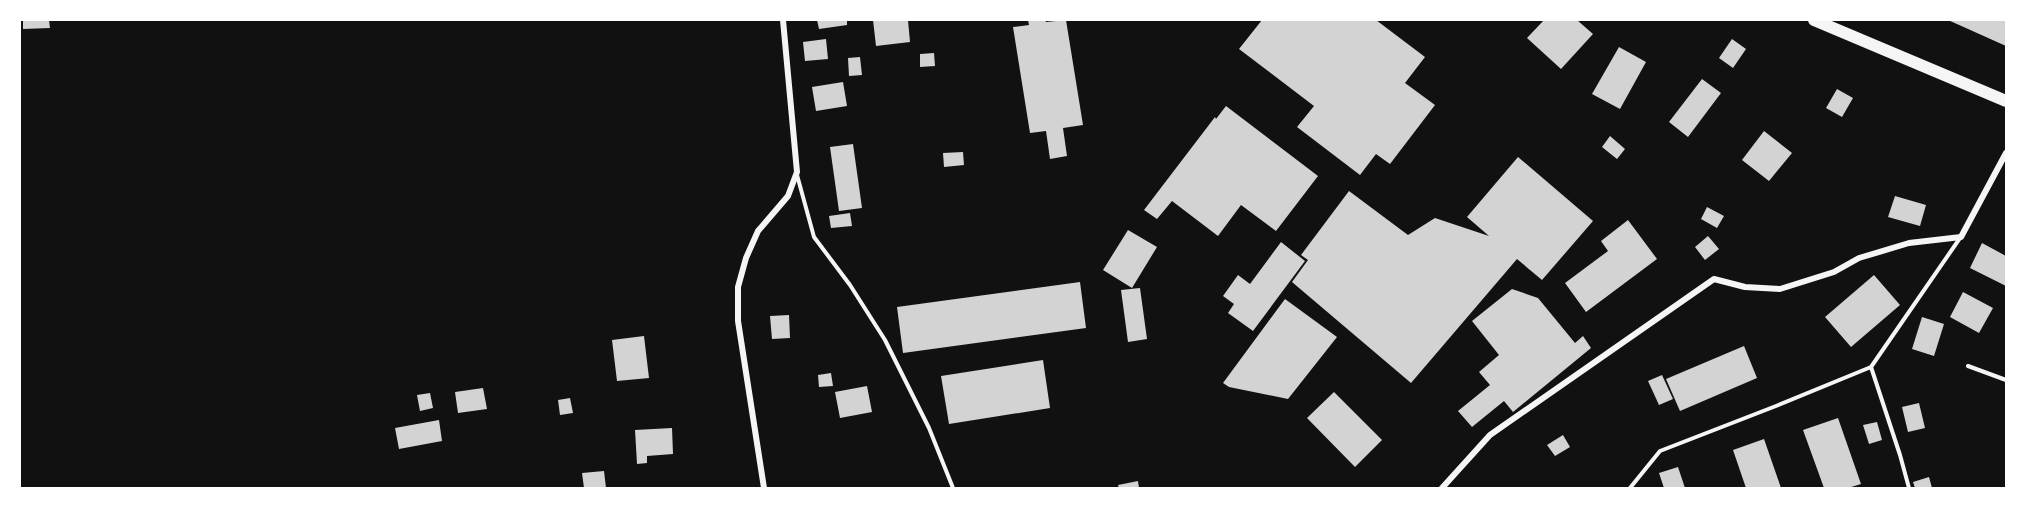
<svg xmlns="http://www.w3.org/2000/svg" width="2026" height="508" font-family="Montserrat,sans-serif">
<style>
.building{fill:#d3d3d3}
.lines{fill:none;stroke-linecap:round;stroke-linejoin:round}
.service{stroke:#f5f5f5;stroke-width:4}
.minor{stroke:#f5f5f5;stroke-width:6}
.secondary{stroke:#f5f5f5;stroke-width:12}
</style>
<rect width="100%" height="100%" fill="#111"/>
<path class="building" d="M23,20H49L50,28L23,29Z
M817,20H847V25L819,29Z
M873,20H908L910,42L876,46Z
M1028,20H1045L1046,22L1066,20L1083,125L1063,128L1067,156L1050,159L1046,131L1030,133L1013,27L1029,25Z
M1262,20H1376L1425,57L1405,83L1435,105L1390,164L1376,154L1360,175L1297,127L1314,106L1239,49Z
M1544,20H1577L1593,34L1561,69L1527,38Z
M1948,20H2006V46Z
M826,39L828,59L805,61L803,42Z
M1732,39L1746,49L1733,68L1719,58Z
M1619,47L1646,62L1620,109L1592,94Z
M934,53L935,66L920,67V54Z
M860,57L862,75L849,76L848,58Z
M1702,79L1721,93L1688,137L1669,122Z
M843,82L847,106L816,111L812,87Z
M1837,89L1853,98L1842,117L1826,108Z
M1226,106L1318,176L1276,231L1241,205L1218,236L1172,201L1157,219L1144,210L1215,117L1216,119Z
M1764,131L1792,153L1769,181L1742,160Z
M1610,136L1625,149L1617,159L1602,147Z
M853,144L862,208L839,211L830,147Z
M963,152L964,165L944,167L943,153Z
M1518,157L1593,221L1542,280L1517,259L1411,383L1292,282L1308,260L1301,255L1349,191L1408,235L1435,218L1489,236L1467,217Z
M1895,196L1926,205L1920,226L1888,217Z
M1707,207L1724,216L1717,228L1701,219Z
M850,213L852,226L831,228L829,216Z
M1628,220L1657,259L1586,312L1565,283L1608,251L1601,241Z
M1128,230L1157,247L1132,288L1103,270Z
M1708,236L1719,249L1705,260L1695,247Z
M1281,242L1305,261L1253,331L1228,313L1234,304L1223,296L1238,275L1250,284Z
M1982,243L2006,256V286L1970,268Z
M1874,275L1900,305L1851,347L1825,317Z
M1080,282L1086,328L903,353L897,307Z
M1140,288L1147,339L1128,342L1121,290Z
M1512,289L1538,298L1575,343L1583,336L1591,348L1513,412L1504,401L1472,427L1458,411L1490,385L1479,372L1499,355L1472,321Z
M1963,292L1993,308L1979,333L1950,317Z
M1285,299L1337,337L1288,399L1229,387L1223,383Z
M789,315L790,338L772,339L770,316Z
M1922,317L1944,324L1934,356L1912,349Z
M644,336L649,378L617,381L612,340Z
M1744,346L1757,378L1680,411L1666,379Z
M1043,360L1050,408L949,424L941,376Z
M831,373L833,386L819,387L818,375Z
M1662,375L1673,399L1659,405L1648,381Z
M867,386L872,412L840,418L835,392Z
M483,388L487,409L458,413L455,392Z
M1334,392L1382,440L1355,467L1307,418Z
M430,393L433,408L420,411L417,395Z
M570,398L573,413L560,415L558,400Z
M1919,403L1925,428L1908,432L1902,407Z
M1838,418L1861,484L1848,488H1824L1803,430Z
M439,420L442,441L399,449L395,428Z
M1877,422L1882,440L1869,444L1863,425Z
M672,428L673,454L647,456V463L637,464L635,430Z
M1563,435L1570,447L1555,456L1547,445Z
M1764,439L1781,488H1746L1733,450Z
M1678,467L1685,488H1664L1659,473Z
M604,471L606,488H584L582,473Z
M1929,477L1932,488H1915L1913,482Z
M1138,481L1139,488H1119L1118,485Z"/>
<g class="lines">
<path class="service" d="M797,175L814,237L850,285L885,340L929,428L953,488
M1968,366L2006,380
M1871,367L1900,455L1909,488
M1630,488L1660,451L1776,406L1871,367L1960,238"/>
<path class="minor" d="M764,488L738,321V287L746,258L758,231L788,196L797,172L783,20
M1442,488L1490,435L1714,279L1745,287L1780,289L1834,272L1859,258L1909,243L1961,237L2006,153"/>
<path class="secondary" d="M1814,20L2006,101"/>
</g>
<rect width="2026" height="508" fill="none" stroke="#ffffff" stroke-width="42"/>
</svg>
